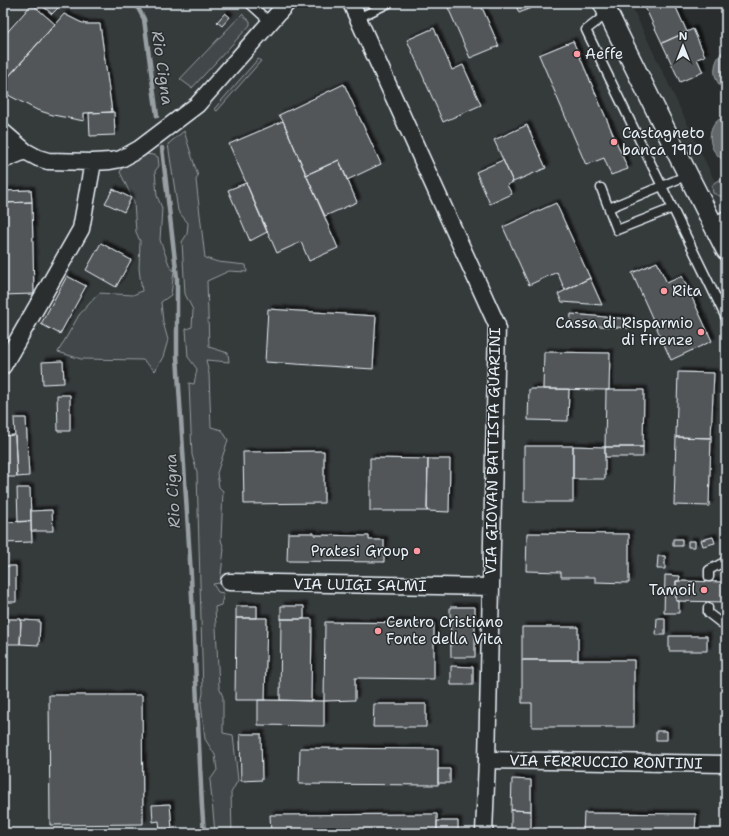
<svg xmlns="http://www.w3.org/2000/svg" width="729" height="836" font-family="'Shantell Sans',sans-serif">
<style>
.built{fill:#363a3b}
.green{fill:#424648;stroke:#959ca0}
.water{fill:#63686b;stroke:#989fa3}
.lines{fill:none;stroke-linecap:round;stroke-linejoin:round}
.stream{stroke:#989fa3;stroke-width:4.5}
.building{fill:#535759;stroke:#e8f1f8;filter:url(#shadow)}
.service-casing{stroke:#e8f1f8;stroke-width:11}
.minor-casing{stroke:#e8f1f8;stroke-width:19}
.tertiary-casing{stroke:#e8f1f8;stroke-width:22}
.service{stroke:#2a2d2e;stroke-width:8}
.minor{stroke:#2a2d2e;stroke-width:16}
.tertiary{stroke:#2a2d2e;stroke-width:19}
.poi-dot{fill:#ff9aa2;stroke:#2a2d2e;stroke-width:1.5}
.labels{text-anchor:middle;stroke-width:3;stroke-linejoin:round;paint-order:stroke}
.poi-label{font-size:15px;fill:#e8f1f8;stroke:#2a2d2e;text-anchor:start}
.street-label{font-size:15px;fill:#e8f1f8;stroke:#2a2d2e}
.water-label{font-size:16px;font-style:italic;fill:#acb3b9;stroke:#2a2d2e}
</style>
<defs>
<filter id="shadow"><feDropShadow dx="3.5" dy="-3.5" stdDeviation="1" flood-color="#0009"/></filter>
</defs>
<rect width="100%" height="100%" fill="#2a2d2e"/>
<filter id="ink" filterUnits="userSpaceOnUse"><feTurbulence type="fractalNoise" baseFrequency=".025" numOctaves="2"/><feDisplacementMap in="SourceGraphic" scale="8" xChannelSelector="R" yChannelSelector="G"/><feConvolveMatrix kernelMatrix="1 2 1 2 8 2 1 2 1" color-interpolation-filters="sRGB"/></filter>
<g filter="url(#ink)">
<path class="built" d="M3,3H630L715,182L726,177V833H3Z"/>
<path class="green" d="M242,14L250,21V25L192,88L180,79Z
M258,59L261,61L217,111L214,109Z
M184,131L198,176L196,180L205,258L218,262L246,265L247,272L229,271L207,281L209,347L228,353L229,362L206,360L209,374L211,427L222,430L228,440L217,473L219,487L223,491L221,540L224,549L220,583L213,584L218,592L224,593L221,605L215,607L219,687L223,697V733L233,735L238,780L231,793L232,833H215L210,780L217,770L215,755L205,739L201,703L203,693L197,472L192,455L189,383L194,384L197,369L188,357L186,329L192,327L193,310L185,294L182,242L187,234L188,223L178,211L168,144Z
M145,154L154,155L158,157L159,166L155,171L157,196L162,208L160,240L170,267L174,271L171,295L161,302L163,322L168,340L163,357L155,371L143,360L81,359L58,352L79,315L99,293L133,295L142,291L139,269L140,241L136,232L134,202L120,172L125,163Z
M726,177V195L722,197L713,193L712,186L715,182Z"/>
<path class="water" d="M726,48V91C710,80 712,60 726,48Z
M726,116V161C706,153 704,123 726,116Z"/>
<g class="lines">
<path class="stream" d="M134,3L138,8L144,19L157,116
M162,148L177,278V356L191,576L202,807L204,833"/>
</g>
<path class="building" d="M39,3H52L58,8L52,14Z
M446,3H480L499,46L470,58Z
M515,3H543L519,13Z
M643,3H674L687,32L662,43Z
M32,4L55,24L3,83V37Z
M225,13L230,17L222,26L217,22Z
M64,14L80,22L86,24H100L112,112L84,113V121L53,115L37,110L10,96L3,90V83Z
M434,28L452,70L463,65L481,105L443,122L407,40Z
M693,29L705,56L697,59L703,72L680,82L662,43Z
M573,41L628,169L611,175L604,158L586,165L539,55Z
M344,84L381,164L347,180L339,160L306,175L283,121L279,115Z
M114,112L115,135L90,136L89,113Z
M283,121L338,248L309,261L301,242L277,253L229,144Z
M527,125L546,168L513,182L494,140Z
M339,160L357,202L325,216L306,175Z
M503,160L513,182L507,185L512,194L490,204L476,172Z
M246,183L267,232L250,241L228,190Z
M113,189L131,198L124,212L105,203Z
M31,190L32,202L3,203V191Z
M32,202L34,294L3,295V203Z
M556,203L590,278L565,290L557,272L529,285L503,227Z
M101,243L131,260L116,287L86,270Z
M657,262L667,283L682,276L712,341L671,360L632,273Z
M67,276L86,286L60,334L41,324Z
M590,278L602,305L562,302L558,294Z
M268,309L376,316L373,369L265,362Z
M571,314L629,319V328L570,324Z
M544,352L610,353L609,390L543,389Z
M63,361L64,383L43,384L42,362Z
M678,372L714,373L711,438L676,437Z
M529,389H569L568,421L528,420Z
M606,390H644L643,447H605Z
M57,395H70V431H58Z
M14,418H26L29,476L17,477Z
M15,435L17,477H3V436Z
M676,437L711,438L709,506L674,505Z
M524,446H573V502H524Z
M573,446L605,447V479H573Z
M605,447H643V457H605Z
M324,451V503L244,504L243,452Z
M370,458L428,459L427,511H370Z
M428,459H450L449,512L427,511Z
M17,488H30L31,521L18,522Z
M52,510L53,531H31V511Z
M31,521L32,542L3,543V522Z
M288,533H314V535L369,536V540H384V562L287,561Z
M527,533L629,534V583L595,582V577H561V572L526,571Z
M713,537L715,543L703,546L701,540Z
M673,539H682V546H673Z
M688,541H695V547H688Z
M658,556H665V569H657Z
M3,566H16V602H3Z
M665,575L680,576L679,581H676V601H679V613H664Z
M676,581L726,582V602L676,601Z
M236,606H257V618H236Z
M281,606H304V619H281Z
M450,607H475V657H451Z
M236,618H267L265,700H235Z
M657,618H665V635H656Z
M3,619H21L20,644H3Z
M281,619H312L311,701L280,700Z
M21,620L40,621L39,645L20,644Z
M325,622L434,623V679L355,678V700L324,701Z
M522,627H578V660H522Z
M669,636H707V651H669Z
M522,660H634V727H532V703H522Z
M451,666L473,667V685H451Z
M49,695H142L143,824L50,825Z
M258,700L324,701V726L258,725Z
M374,704H426V727H373Z
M656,731H667V740H656Z
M240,734H261L262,780L241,781Z
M300,748L438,749V785L299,784Z
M438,769H450V783H438Z
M512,779L531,780V811L511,810Z
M170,804L172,829L160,830L159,821L153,822L152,805Z
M511,810L531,811V833H511Z
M584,813L696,814L695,833H583Z
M437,814V833H271L270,815Z
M437,821H458V833H437Z"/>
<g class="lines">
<defs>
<path id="service" d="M249,3L270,22
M608,13L586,30L726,318
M358,18L389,3
M601,188L617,230L673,208
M609,208L688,175
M709,577V570L726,561
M708,608V613L726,627"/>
<path id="minor" d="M351,3L497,325L487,760L484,833
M3,132L25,151L38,158L48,161L93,162L110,161L121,159L139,149L197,105L287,3
M3,160L25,151
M716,229L726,219
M3,366L81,229L93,162
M229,582L491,587
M487,760L726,764"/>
<path id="tertiary" d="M603,3L678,155L726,250"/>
</defs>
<use href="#service" class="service-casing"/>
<use href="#minor" class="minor-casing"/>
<use href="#tertiary" class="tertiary-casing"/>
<use href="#service" class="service"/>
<use href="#minor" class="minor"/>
<use href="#tertiary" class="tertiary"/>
</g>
</g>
<g class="poi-dot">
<circle cx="577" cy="54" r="4"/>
<circle cx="614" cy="142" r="4"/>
<circle cx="664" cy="291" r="4"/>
<circle cx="701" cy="332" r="4"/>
<circle cx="417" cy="551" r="4"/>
<circle cx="704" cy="590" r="4"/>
<circle cx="378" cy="631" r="4"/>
</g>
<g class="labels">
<g class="poi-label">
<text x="585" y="59">Aeffe</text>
<text x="622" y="138">Castagneto<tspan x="622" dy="17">banca 1910</tspan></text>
<text x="672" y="296">Rita</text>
<text x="693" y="328" text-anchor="end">Cassa di Risparmio<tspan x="693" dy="17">di Firenze</tspan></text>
<text x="409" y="556" text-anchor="end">Pratesi Group</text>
<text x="696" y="595" text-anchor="end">Tamoil</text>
<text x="386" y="627">Centro Cristiano<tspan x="386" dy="17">Fonte della Vita</tspan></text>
</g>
<g class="street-label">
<text transform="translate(493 451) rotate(-89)" y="5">VIA GIOVAN BATTISTA GUARINI</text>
<text transform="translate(360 585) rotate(1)" y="5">VIA LUIGI SALMI</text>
<text transform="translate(606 762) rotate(1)" y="5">VIA FERRUCCIO RONTINI</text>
</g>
<g class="water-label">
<text transform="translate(163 68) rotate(82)" y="6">Rio Cigna</text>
<text transform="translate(172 491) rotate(-93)" y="6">Rio Cigna</text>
</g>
</g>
<rect width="729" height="836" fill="none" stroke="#2a2d2e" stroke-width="16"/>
<rect x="8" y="8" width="713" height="820" fill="none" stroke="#e8f1f8" stroke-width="1.5" filter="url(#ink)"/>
<g transform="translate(683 46)" stroke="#2a2d2e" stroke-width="3" paint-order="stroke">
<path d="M0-3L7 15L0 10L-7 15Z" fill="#e8f1f8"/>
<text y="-6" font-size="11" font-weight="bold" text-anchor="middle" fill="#e8f1f8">N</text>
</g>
</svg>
